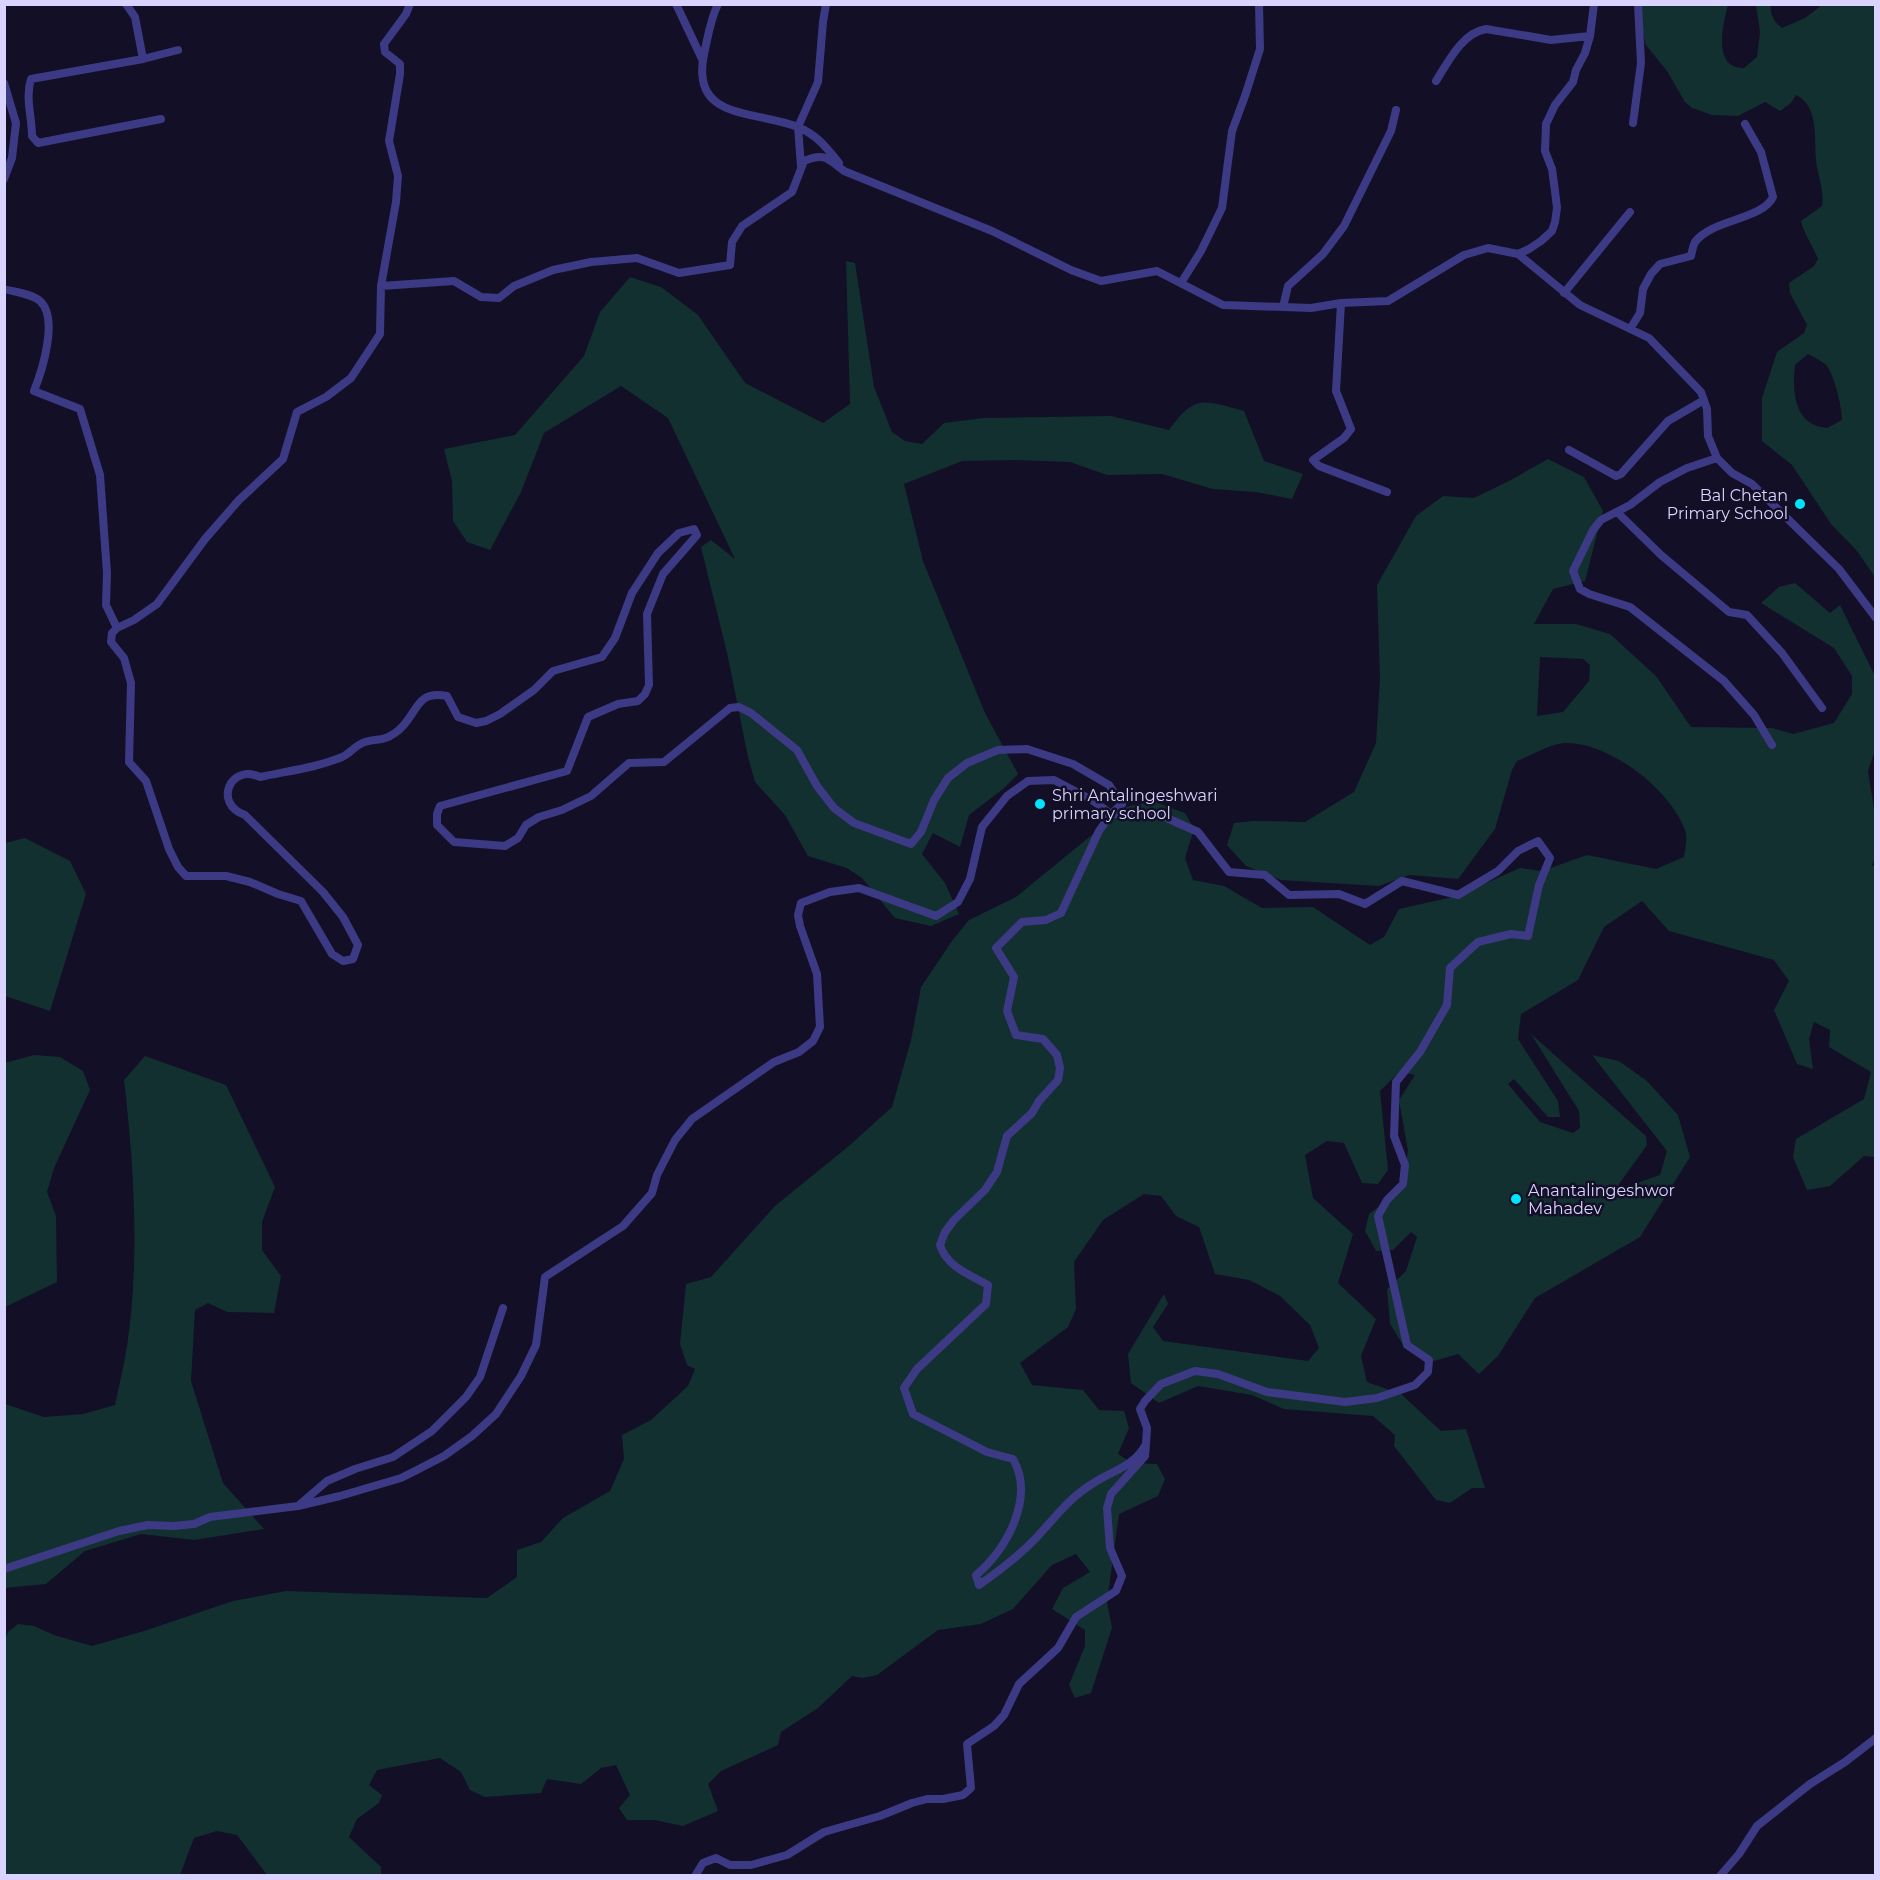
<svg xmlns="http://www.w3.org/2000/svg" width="1880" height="1880" font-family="Montserrat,sans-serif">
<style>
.green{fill:#12302f;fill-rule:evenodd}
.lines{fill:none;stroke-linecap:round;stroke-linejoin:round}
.minor{stroke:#3d3a85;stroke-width:8}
.poi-dot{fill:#00e5ff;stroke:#130f26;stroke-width:2}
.labels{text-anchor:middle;stroke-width:5;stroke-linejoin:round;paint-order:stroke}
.poi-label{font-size:16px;fill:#d9d4ff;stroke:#130f26;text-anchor:start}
</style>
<rect width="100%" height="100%" fill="#130f26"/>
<path class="green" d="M1639,5H1728C1723,24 1712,69 1744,68L1757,57L1760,32L1756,5H1771C1769,14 1775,23 1782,28L1805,18L1822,5H1875V577L1857,551L1831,524L1792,465L1762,441V398L1777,352L1804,333L1807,325L1790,293L1789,283L1814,266L1818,259C1813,246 1804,234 1801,221L1822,206C1825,191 1817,175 1816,159C1814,138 1819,106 1796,95L1791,103L1780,111L1765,102L1738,116L1712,115L1692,108L1685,102L1667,71L1645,44ZM1808,354C1813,357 1820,360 1825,364C1834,372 1842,408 1842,420L1827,428C1794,425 1792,392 1795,365Z
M846,261L855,263L874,387L892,432L905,441L922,444L944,423L984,418L1111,416L1169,430C1196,393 1204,401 1244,411L1264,461L1303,474L1292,499L1256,492L1213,489L1162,474L1107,475L1070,462L1016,460L962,461L904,484L923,561L985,713L1018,774L1003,789L969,815L960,847L933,833L922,854L945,883L959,914L931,926L895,918L862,878L847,868L808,856L785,815L755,782L748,757L728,657L701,547L711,540L735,559L668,418L621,386L544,433L521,492L490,550L467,542L453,521L452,481L444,449L515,435L584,356L600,312L630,277L661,287L698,315L745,383L823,423L850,404Z
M1548,459L1584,477L1603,511L1585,581L1553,589L1534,624H1576L1610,634L1656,676L1691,727L1772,728L1793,734L1834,723L1852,694V676L1834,648L1761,603L1779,587L1795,583L1830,613L1840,605L1875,676V750L1868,771L1876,822L1875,856L1872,866H1876L1875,872L1874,871L1876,874L1875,1157L1864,1156L1830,1186L1807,1190L1793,1157L1796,1139L1864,1099L1871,1072L1829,1047L1830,1030L1814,1022L1809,1039L1813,1069L1797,1064L1774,1010L1789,981L1774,960L1669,931L1642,901L1604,927L1578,980L1521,1014L1518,1039L1558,1101L1560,1117H1548L1514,1079L1508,1084L1540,1122L1573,1133L1580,1128L1579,1111L1531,1034L1646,1136L1647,1145L1614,1191L1660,1175L1667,1151L1592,1055L1619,1061L1647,1081L1678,1115L1690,1157L1640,1237L1535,1298L1498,1356L1479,1374L1458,1354L1434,1361L1403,1345L1390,1324L1387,1289L1406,1271L1417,1237L1411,1232L1393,1250L1376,1251L1365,1231L1369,1214L1402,1189L1408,1151L1399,1100L1415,1075L1399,1072L1380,1091L1388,1170L1378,1184L1362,1183L1344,1143L1327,1141L1305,1155L1313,1198L1353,1234L1338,1283L1376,1319L1361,1356L1367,1382L1401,1394L1441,1431L1466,1429L1485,1488H1472L1450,1503L1436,1500L1394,1446L1395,1435L1373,1416L1284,1409L1252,1395L1198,1386L1159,1403L1131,1383L1128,1354L1164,1294L1168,1304L1153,1327L1163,1341L1308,1361L1319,1348L1310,1325L1280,1296L1249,1280L1215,1274L1199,1227L1176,1216L1161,1196L1144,1194L1103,1220L1074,1262L1076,1309L1068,1327L1020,1363L1032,1385L1083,1390L1099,1410L1124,1411L1129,1428L1118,1454L1132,1463L1157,1464L1165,1479L1158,1496L1119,1514L1107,1602L1112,1628L1091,1693L1075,1698L1069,1685L1085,1646V1630L1052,1609L1063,1588L1090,1572L1076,1554L1052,1565L1013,1609L981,1624L938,1630L877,1675L863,1678L852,1676L818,1708L781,1732L778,1745L721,1771L708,1784L718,1811L683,1826L654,1820H627L619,1808L630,1795L616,1765L601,1768L581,1784L547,1779L541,1793L485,1797L470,1790L461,1772L440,1758L377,1770L369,1785L382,1795L379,1803L357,1819L349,1837L381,1867V1875H267L237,1835L217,1831L194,1838L180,1875L5,1876L4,1643L8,1632L18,1624L34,1626L54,1635L92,1646L144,1631L233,1601L286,1591L487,1598L517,1577V1550L541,1542L563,1518L610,1491L624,1459L622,1435L651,1420L688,1386L695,1369L687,1365L680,1344L686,1284L711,1277L775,1206L850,1145L892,1107L911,1040L921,987L952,941L969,920L1016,897L1126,807L1152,801L1185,813L1194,829L1185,858L1193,880L1224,886L1262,908L1313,907L1370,945L1384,937L1399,909L1457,896L1520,868L1542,871L1587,855L1656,869L1684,857C1685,850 1688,837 1685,830C1670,789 1608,741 1564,743C1551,744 1529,756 1517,761L1512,770L1495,829L1458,879L1409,875L1379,886L1281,880L1246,866L1227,845L1234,823L1253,821L1305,822L1354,792L1376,743L1380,679L1377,585L1416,516L1443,496L1474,498L1509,481ZM1540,657L1583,659L1590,665L1589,681L1563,712L1537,716Z
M25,838L70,861L86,894L50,1011L5,996V843Z
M34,1055L60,1057L83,1071L90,1090L54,1168L47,1192L56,1216L57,1282L5,1307V1063Z
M145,1056L226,1085L275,1187L262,1222V1250L281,1276L274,1313L227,1312L208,1303L195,1310L191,1381L223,1483L264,1529L194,1540L141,1534L85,1551L46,1584L5,1588V1404L44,1417L83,1414L115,1405C119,1385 124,1366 127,1346C140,1261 134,1165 124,1080Z"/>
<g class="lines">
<path class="minor" d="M126,4L135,17L143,59
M410,4L406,14L384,44L385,52L400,64V74L389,141L398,176L396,202L381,286L380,334L351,378L326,397L297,412L283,459L239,500L205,539L157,604L134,620L117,628L112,633L111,642L124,658L131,683L129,762L146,781L169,849L178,867L186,876H226L250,882L278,894L301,901L332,954L343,961L353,959L358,945L343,917L323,892L245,815C213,804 230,763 260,777C287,771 316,768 342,757C350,754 355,745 365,742C378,738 382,742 395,733C418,718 413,689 447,696L458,717L476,723L486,721L500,714L534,690L553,671L602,657L615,638L632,593L658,553L679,533L694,529L697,535L663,574L647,614L649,685L645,694L638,701L618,704L588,717L567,771L440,806L437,814V825L454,842L505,846L518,838L526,825L539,817L562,810L591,796L629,763L664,762L730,708L739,707L751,713L797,750L817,786L834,808L854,823L911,844L921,832L934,800L948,778L967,763L998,750L1027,749L1073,764L1109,785L1122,804L1111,814L1092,800L1054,780L1028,781L1007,796L982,827L970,879L958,902L936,916L859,888L830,892L801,903L798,915L800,926L817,974L820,1027L813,1041L799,1052L774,1062L692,1119L675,1140L657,1175L652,1193L623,1226L545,1277L536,1345L521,1376L496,1414L472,1436L444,1456L417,1470L401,1478L340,1496L298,1506L327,1481L355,1469L393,1457L432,1431L466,1397L480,1377L503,1308
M676,4L703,61
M718,4C710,20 708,37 704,54C690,121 755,110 798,127C817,135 826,147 839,163
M1436,81C1448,62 1462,33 1486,29L1551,40L1590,36
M4,83L16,123L12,158L4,179
M161,119L38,143L32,136C32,117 25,97 31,79L143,59L178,50
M1633,123L1641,63L1638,4
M801,166L798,127L818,82L823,22L826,4
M1518,254L1529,249L1541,241L1552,231L1555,222L1557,208L1555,191L1552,169L1545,151L1546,124L1555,105L1573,82L1576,70L1585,53L1590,36L1594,4
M1181,283L1201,251L1222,208L1232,131L1245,96L1260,49L1259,4
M381,286L454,281L481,297L499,298L514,286L553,270L591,262L637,258L679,273L730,265L732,242L742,226L792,192L804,161C825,152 828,159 844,171L992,231L1071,270L1101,281L1157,271L1223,305L1311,308L1341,303L1388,301L1464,255L1488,248L1518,254L1580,305L1649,338L1701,392L1707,409L1708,436L1717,458L1732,473L1752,484L1839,569L1876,618
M4,289C15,292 32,294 40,301C59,318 42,371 34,391L80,409L100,475L107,573L106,605L117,628
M1564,293L1630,212
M1341,303L1336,391L1351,429L1344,438L1313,460L1319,466L1387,492
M1283,307L1288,286L1323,254L1344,226L1391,131L1396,110
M1630,329L1640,313L1643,289L1651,274L1660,264L1691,256C1692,251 1693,246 1695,242C1712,219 1762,220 1773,197L1761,152L1745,124
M1569,450L1616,476L1621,474L1668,421L1704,400
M1717,458L1687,468L1660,482L1630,505L1601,520L1593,530L1573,571L1580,589L1589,594L1630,607L1724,681L1754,715L1772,745
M1617,512L1661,555L1729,612L1747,615L1782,653L1822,708
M4,1569L119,1531L148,1525L173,1526L194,1524L210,1517L298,1506
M695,1876L703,1863L716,1858L730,1865H751L787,1855L824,1832L880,1816L912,1803L927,1799H943L963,1795L971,1788L967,1744L994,1726L1004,1715L1019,1684L1058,1648L1076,1617L1116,1591L1122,1576L1110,1548L1107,1508L1111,1494L1145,1456L1146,1444C1134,1467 1111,1471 1092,1484C1069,1498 1054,1519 1036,1538C1019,1556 999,1571 979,1585L976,1575C1007,1550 1035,1497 1013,1459L987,1452L913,1414L904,1388L917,1369L986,1304L988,1285C970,1275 946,1266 940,1245L945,1232L954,1220L985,1190L997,1172L1007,1136L1032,1113L1039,1101L1058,1080L1060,1068L1057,1055L1043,1039L1016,1035L1007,1011L1014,977L996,948L1022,922L1046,920L1061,913L1099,831L1111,814H1158L1198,832L1229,872L1265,875L1289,895L1339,894L1365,904L1402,881L1458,895L1498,871L1518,851L1538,841L1550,858L1539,885L1528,936L1511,934L1478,942L1450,968L1447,1005L1420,1052L1396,1082L1394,1136L1405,1165L1403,1184L1387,1200L1378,1216L1407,1345L1429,1360L1428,1372L1415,1385L1377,1398L1345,1402L1267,1392L1218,1374L1195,1371L1161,1384L1145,1401L1140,1409L1147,1428L1146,1444
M1720,1876L1739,1854L1757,1826L1810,1784L1845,1762L1876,1738"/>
</g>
<g class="poi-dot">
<circle cx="1800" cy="504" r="6"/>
<circle cx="1040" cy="804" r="6"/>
<circle cx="1516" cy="1199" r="6"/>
</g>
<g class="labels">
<g class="poi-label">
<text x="1788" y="501" text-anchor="end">Bal Chetan<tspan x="1788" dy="18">Primary School</tspan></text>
<text x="1052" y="801">Shri Antalingeshwari<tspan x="1052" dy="18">primary school</tspan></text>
<text x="1528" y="1196">Anantalingeshwor<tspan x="1528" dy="18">Mahadev</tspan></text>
</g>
</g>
<rect width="1880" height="1880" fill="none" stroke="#d9d4ff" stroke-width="12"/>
</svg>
